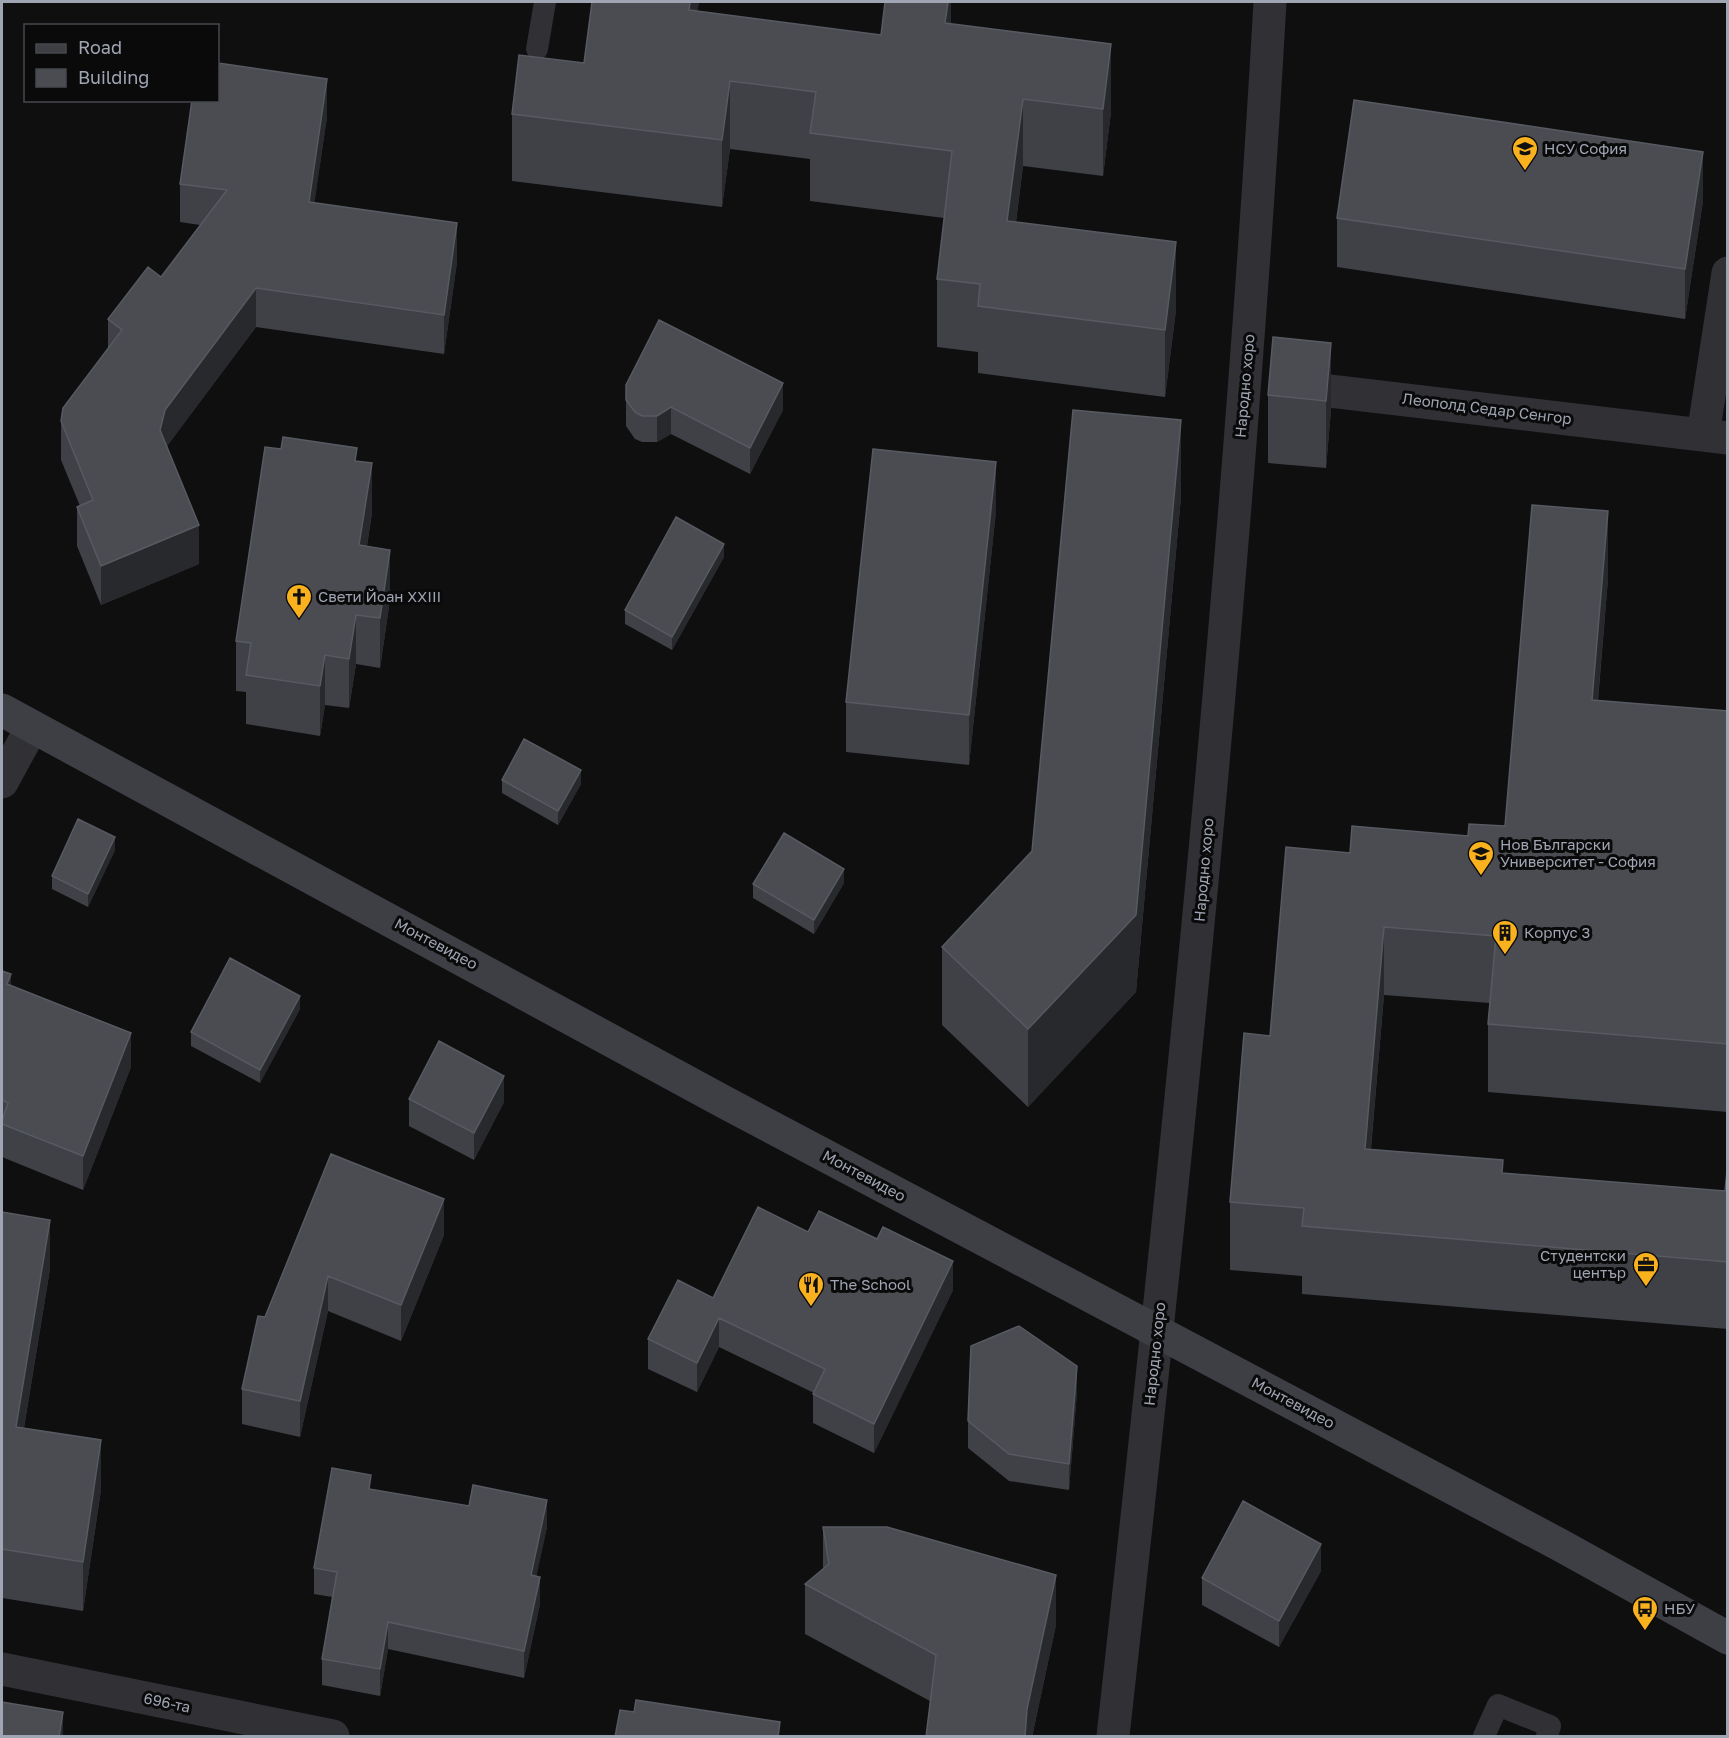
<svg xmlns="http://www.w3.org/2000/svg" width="1729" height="1738" font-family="'Golos Text',sans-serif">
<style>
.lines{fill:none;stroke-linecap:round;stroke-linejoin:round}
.lane{stroke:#303035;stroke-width:22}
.street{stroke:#303035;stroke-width:33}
.secondary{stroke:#3e3f45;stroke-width:33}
.wall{fill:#3f4146}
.shaded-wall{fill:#28292c}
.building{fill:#4a4c52;stroke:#575a61;stroke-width:1.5}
.labels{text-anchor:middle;stroke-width:6;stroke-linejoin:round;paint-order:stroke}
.poi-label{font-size:15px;fill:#9fa5b2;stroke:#0a0a0b;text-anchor:start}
.street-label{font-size:15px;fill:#9fa5b2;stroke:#0a0a0b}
</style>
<rect width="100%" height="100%" fill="#0f0f10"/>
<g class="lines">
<path class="lane" d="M537,49L545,2
M1484,1736L1498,1705L1550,1726L1547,1736"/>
<path class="street" d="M1287,386L1728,438
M1703,435L1728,273
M2,782L32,727
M2,1669L333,1736
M1113,1736C1177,1159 1237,582 1270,2"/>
<path class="secondary" d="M2,710L726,1103L1560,1545L1728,1638"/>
</g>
<path class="wall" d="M592,2H699L697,11L881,35L951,2V24L1111,112L1103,176L1023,166L1016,222L1176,310L1165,397L978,373V352L937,347V279L944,218L810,201V159L730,149L722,207L512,181V114L584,63Z
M327,117L314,203L457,262L444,354L256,327L167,446L199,564L101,605L77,546V507L80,506L61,460V421L108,348V319L161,277L200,225L180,222V184Z
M1703,201L1685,319L1337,267V218Z
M1331,343V410L1326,468L1268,463V395Z
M626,385L783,410L750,474L671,434L657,442H642L635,439L626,426Z
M281,449L357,461L372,513L367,546L390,600L380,668L356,664L349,708L325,705L320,736L246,724V692L236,691V641Z
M1181,497L1136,992L1028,1107L942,1025V947L1032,851Z
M996,511L969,765L846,752V702Z
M724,557L672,650L625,624V610Z
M1608,579L1598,701L1728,711V1112L1488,1092V1024L1490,1003L1384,995L1371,1149L1503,1173L1725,1191L1728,1161V1329L1302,1294V1276L1230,1270V1202L1270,1036L1350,853L1468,836L1505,826Z
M502,780L581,784L558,825L502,793Z
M115,850L88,907L52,889V876Z
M844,883L814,934L753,898V884Z
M2,971L11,986L131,1067L83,1190L2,1157Z
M300,1009L260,1083L191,1046V1032Z
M409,1099L504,1102L474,1160L409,1126Z
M331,1154L444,1235L401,1341L328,1311L300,1437L242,1424V1389L265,1317Z
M2,1212L50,1269L24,1428L101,1490L83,1611L2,1598Z
M808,1232L953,1290L874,1453L813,1423V1394L814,1393L719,1347L697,1392L648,1369V1339L713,1298Z
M1077,1392L1069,1490L1009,1481L968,1448V1421Z
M371,1489L547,1527L536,1576L540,1604L524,1678L388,1649L380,1696L322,1685V1659L332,1597L314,1594V1568Z
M823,1527L1056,1625L1032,1737H926L930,1701L805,1634V1584L823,1569Z
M1321,1571L1279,1647L1202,1605V1578Z"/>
<path class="shaded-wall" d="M690,2H699L689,78V10Z
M948,2H951V40L945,23Z
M1111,44V112L1103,176V109Z
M327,79V117L309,241V202Z
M730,81V149L722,207V140Z
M1023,99V166L1007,289V221Z
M1703,152V201L1685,319V269Z
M457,223V262L444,354V315Z
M1176,242V310L1165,397V330Z
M256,288V327L165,449L160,430L165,410Z
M1331,343V410L1326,468V401Z
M783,383V410L750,474V448Z
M671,407V434L657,442V416Z
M1181,420V497L1136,992L1028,1107V1029Z
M996,462V511L969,765V715Z
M372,463V513L359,595V545Z
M1608,511V579L1592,768V700Z
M199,525V564L101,605V566Z
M724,544V557L672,650V637Z
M390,550V600L380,668V618Z
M356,615V664L349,708V659Z
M325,655V705L320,736V686Z
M581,770V784L558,825V811Z
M115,837V850L88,907V894Z
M844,869V883L814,934V920Z
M1384,927V995L1365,1216V1149Z
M11,974V1008L7,984Z
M300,996V1009L260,1083V1070Z
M131,1033V1067L83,1190V1156Z
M504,1076V1102L474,1160V1133Z
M444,1199V1235L401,1341V1305Z
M50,1220V1269L16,1476V1427Z
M953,1261V1290L874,1453V1424Z
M328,1276V1311L300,1437V1401Z
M719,1318V1347L697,1392V1363Z
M1077,1366V1392L1069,1490V1464Z
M101,1440V1490L83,1611V1562Z
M547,1500V1527L531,1602V1575Z
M1321,1544V1571L1279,1647V1621Z
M1056,1575V1625L1032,1737H1025L1027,1709Z
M540,1577V1604L524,1678V1651Z
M388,1622V1649L380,1696V1669Z
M63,1712V1737H59Z"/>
<path class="building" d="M592,2H690L689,10L881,35L885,2H948L945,23L1111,44L1103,109L1023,99L1007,221L1176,242L1165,330L978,306L980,284L937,279L952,151L810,133L816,92L730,81L722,140L512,114L519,55L584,63Z
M218,63L327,79L309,202L457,223L444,315L256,288L165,410L160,430L199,525L101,566L77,507L93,500L61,421L63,408L122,330L108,319L148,267L161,277L227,190L180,184L192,100H218Z
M1354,100L1703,152L1685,269L1337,218Z
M659,320L783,383L750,448L671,407L657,416H642L635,412L626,400V385Z
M1273,337L1331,343L1326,401L1268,395Z
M1073,410L1181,420L1136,915L1028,1029L942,947L1032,851Z
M283,437L357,448L355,461L372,463L359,545L390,550L380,618L356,615L349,659L325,655L320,686L246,675L251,643L236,641L265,447L281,449Z
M873,449L996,462L969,715L846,702Z
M1532,505L1608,511L1592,700L1728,711V1044L1488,1024L1496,936L1384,927L1365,1149L1503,1160L1502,1173L1725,1191L1728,1161V1262L1302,1226L1304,1208L1230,1202L1244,1033L1270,1036L1286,847L1350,853L1352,826L1468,836L1469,824L1505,826Z
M676,517L724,544L672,637L625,610Z
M524,739L581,770L558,811L502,780Z
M78,819L115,837L88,894L52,876Z
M784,833L844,869L814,920L753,884Z
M230,958L300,996L260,1070L191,1032Z
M2,971L11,974L7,984L131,1033L83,1156L2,1124V1121L8,1103L2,1100Z
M439,1041L504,1076L474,1133L409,1099Z
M331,1154L444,1199L401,1305L328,1276L300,1401L242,1389L258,1316L265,1317Z
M758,1207L808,1232L819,1211L877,1239L883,1227L953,1261L874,1424L813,1394L825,1369L719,1318L697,1363L648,1339L678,1280L713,1298Z
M2,1212L50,1220L16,1427L101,1440L83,1562L2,1549Z
M1019,1326L1077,1366L1069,1464L1009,1454L968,1421L971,1346Z
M332,1468L371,1475L369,1489L469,1506L473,1485L547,1500L531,1575L540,1577L524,1651L388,1622L380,1669L322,1659L337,1572L314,1568Z
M1243,1501L1321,1544L1279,1621L1202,1578Z
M823,1527H887L1056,1575L1027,1709L1025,1737H926L936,1655L805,1584L829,1564Z
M636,1700L780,1722L778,1737H615L620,1710L634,1712Z
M2,1702L63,1712L59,1737H2Z"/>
<defs>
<symbol id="school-pin" viewBox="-11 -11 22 30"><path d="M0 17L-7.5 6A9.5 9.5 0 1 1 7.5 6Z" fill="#f9b21e" stroke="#0a0a0b"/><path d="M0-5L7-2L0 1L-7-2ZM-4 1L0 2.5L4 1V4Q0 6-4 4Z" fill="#111"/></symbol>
<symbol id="church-pin" viewBox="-11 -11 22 30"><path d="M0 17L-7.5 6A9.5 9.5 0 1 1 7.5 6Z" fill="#f9b21e" stroke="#0a0a0b"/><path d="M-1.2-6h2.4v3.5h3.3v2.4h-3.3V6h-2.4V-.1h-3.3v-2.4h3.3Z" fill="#111"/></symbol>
<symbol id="university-pin" viewBox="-11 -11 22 30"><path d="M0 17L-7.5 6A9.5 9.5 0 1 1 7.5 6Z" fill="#f9b21e" stroke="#0a0a0b"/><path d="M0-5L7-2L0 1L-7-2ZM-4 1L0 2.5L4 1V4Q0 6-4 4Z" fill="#111"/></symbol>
<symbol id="building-pin" viewBox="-11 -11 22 30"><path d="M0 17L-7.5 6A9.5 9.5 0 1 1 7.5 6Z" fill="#f9b21e" stroke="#0a0a0b"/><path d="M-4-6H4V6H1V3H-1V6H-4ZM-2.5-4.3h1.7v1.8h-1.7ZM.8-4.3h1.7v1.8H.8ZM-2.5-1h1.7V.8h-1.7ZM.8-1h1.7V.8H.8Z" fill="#111"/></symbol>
<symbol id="office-pin" viewBox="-11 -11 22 30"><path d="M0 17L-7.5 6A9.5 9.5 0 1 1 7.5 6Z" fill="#f9b21e" stroke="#0a0a0b"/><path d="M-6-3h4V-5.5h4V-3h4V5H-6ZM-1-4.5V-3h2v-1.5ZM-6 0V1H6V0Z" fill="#111"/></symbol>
<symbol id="restaurant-pin" viewBox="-11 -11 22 30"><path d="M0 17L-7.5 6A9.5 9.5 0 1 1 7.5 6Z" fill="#f9b21e" stroke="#0a0a0b"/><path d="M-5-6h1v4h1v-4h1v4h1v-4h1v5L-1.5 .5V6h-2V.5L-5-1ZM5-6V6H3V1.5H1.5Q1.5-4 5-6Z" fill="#111"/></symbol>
<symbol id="bus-pin" viewBox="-11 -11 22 30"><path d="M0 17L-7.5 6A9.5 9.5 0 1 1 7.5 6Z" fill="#f9b21e" stroke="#0a0a0b"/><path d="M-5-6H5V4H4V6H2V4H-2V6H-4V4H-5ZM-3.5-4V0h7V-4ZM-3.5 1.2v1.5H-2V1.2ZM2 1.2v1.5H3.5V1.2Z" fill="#111"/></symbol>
</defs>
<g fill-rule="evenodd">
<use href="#school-pin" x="1510" y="134" width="30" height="40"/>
<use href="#church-pin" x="284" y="582" width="30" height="40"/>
<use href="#university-pin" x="1466" y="839" width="30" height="40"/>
<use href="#building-pin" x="1490" y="918" width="30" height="40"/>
<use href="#office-pin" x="1631" y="1250" width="30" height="40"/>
<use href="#restaurant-pin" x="796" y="1270" width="30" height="40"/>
<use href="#bus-pin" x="1630" y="1594" width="30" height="40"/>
</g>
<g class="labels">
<g class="poi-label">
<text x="1544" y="154">НСУ София</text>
<text x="318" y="602">Свети Йоан XXIII</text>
<text x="1500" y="850">Нов Български<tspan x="1500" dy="17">Университет - София</tspan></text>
<text x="1524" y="938">Корпус 3</text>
<text x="1626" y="1261" text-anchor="end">Студентски<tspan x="1626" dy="17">център</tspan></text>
<text x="830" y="1290">The School</text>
<text x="1664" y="1614">НБУ</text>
</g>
<g class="street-label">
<text transform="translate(1245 386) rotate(-85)" y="5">Народно хоро</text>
<text transform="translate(1487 409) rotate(7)" y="5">Леополд Седар Сенгор</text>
<text transform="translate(1204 870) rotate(-85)" y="5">Народно хоро</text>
<text transform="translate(436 944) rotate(28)" y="5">Монтевидео</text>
<text transform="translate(864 1176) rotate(28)" y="5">Монтевидео</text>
<text transform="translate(1155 1354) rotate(-84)" y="5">Народно хоро</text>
<text transform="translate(1293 1403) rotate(28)" y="5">Монтевидео</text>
<text transform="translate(167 1703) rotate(12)" y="5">696-та</text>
</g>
</g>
<rect width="1729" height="1738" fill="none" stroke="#9fa5b2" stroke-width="6"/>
<rect x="24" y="24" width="195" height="78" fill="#0a0a0b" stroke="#46484e" stroke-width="1.5"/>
<rect x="36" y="44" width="30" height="9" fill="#3e3f45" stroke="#46484e" stroke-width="1.5"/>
<text x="78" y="54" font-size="18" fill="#9fa5b2">Road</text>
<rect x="36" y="69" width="30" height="18" fill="#4a4c52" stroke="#46484e" stroke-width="1.5"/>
<text x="78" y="84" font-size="18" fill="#9fa5b2">Building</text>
</svg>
